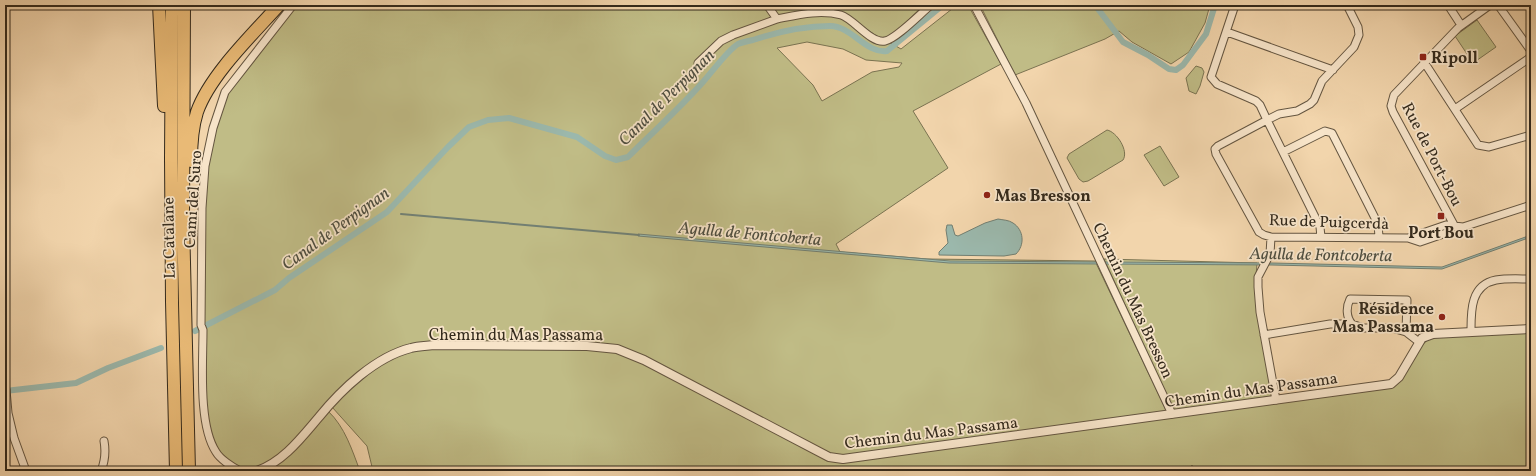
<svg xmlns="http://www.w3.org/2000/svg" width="1536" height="476" font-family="Vollkorn,serif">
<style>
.green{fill:#c0bc86;stroke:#7a7351;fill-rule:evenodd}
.water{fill:#9bb8ac;stroke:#727f72}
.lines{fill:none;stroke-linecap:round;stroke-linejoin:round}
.stream{stroke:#727f72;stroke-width:2}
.canal{stroke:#9bb8ac;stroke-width:6}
.minor-casing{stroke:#645540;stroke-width:9}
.tertiary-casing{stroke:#645540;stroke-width:10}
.motorway-casing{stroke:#342a1c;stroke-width:14}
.minor{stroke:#f7e4c9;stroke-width:7}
.tertiary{stroke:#f7e4c9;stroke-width:8}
.motorway{stroke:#e9ba76;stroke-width:12}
.poi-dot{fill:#8f2418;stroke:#f7e4c9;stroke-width:1.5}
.labels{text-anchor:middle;stroke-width:3.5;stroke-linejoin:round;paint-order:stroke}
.poi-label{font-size:16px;font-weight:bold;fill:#342a1c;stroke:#f7e4c9;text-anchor:start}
.street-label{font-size:16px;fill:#342a1c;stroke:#f7e4c9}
.water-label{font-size:17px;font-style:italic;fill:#4e4e40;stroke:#f7e4c9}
</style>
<rect width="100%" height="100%" fill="#f2d5ac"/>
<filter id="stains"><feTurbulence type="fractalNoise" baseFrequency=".005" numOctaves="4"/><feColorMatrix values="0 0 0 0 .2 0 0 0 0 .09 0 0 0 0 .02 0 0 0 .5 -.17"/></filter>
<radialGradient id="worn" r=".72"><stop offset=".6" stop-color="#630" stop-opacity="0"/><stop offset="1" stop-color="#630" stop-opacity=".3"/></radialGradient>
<path class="green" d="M296,5H763L776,22L802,17L829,15L842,18L875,43L889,42L901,49L957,5H968L1001,64L913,111L948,168L836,244L840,252L927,259L1095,261L1167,412L842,456L830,454L617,346L411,345L359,372L292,445L267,464L248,471H245C237,466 223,457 218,450C200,425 206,361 206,330L204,324L205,208L208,167L215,129L228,94ZM807,42L843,49L866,60L902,63L899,67L872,72L822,101L813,85L777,48Z
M770,5H924L892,35L884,39L878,37C867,30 856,20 845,14C828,4 796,12 778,16Z
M980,5H1210L1205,23L1189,52L1171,64L1132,42L1119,31L1105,39L1015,75Z
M1477,20L1496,47L1473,63L1455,36Z
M1196,66L1202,68L1204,72L1200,86L1196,94L1189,91L1186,78Z
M1107,130C1117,132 1129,151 1123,160L1088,181L1083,182L1079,179L1067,158L1069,154Z
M1160,146L1179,177L1164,186L1144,155Z
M1104,259L1257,263L1256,277L1272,396L1174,411Z
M1531,331V471H1195L1192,465L1188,471H373L367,446L332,407C355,385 379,361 410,351C418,349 427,349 435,349H587L616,352L642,363L828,461L1392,387L1422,345L1429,339L1441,336Z
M328,411C345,427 352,450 360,471H267L296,449Z"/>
<path class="water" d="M998,219C1003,220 1009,220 1013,223C1024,230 1025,245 1016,254L1004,256L939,255V252L948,243L946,230L947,225H952L955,235L958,236L985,223Z
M638,234L950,261L1100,262L1101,264L949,263L638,236Z
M1531,235V237L1442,269L1272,265L1103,264L1102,262L1272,263L1442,267Z"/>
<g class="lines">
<path class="stream" d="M401,214L639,235"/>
<path class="canal" d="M1095,5L1123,42L1148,55L1169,69L1176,70L1183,65L1206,34L1215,5
M195,331L275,290L289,278L387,212L448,147L469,127L488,120L509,118L577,137L605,156L616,160L628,157C653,132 680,108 703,82C712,72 728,50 738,44C743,42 748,41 753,40C777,32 805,26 830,26C852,26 866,54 887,51L943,5
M5,391L76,383L108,368L161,348"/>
<defs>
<path id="minor" d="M767,5L777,19C797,15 820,9 841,15C854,19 871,44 885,41C896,39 921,13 931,5
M974,5L1026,103L1172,414
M1235,5L1211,77L1217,84L1256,101L1260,105L1267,120L1279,114L1297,111L1310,104L1314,100L1322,81L1354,47L1359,35L1358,27L1347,5
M1448,5L1461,25
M1498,5L1531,51
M1227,32L1333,70
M1424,62L1478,145L1489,147L1531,135
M698,63L721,41L733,35L777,19
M1455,109L1531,57
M1283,152L1325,131L1332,133L1378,224L1379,237
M1454,225L1393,112L1391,106L1394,95L1458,28L1490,5
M1271,237L1270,254L1258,277V287L1260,312L1276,400
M1321,237L1320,227L1267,120L1218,146L1215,149L1216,154L1259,232L1264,235L1271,237L1408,238L1420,242L1449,232L1454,225
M1408,238L1446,225L1463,227L1531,205
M1352,324C1346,317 1346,307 1350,299L1407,300L1406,332
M1471,332C1471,312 1470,285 1496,280C1507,278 1520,279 1531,279
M1264,335L1330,324H1352L1363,328H1392L1406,332L1419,342
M6,390L8,413L14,438L26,471
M101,471C105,461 106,452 104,441
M240,471C232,467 220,459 216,452C198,425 203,363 203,330L201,325L202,208L205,166L213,128L225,92L293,5"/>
<path id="tertiary" d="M257,471C284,461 301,438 319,417C341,390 375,357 411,348C418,346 427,346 435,345L587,346L617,349L644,360L829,457L843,459L1391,384L1399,377L1422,338L1433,334L1531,329"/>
<path id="motorway" d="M159,5L164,106
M172,5L171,158L172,302L176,471
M184,5L183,221L189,471
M191,161C191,145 192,128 197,112C210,75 253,34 279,5"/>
</defs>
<use href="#minor" class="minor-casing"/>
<use href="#tertiary" class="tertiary-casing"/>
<use href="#motorway" class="motorway-casing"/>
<use href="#minor" class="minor"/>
<use href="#tertiary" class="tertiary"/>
<use href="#motorway" class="motorway"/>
</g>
<g class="poi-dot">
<rect x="1419" y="53" width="8" height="8" rx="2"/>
<circle cx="987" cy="195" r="4"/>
<rect x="1437" y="212" width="8" height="8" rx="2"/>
<circle cx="1442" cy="317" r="4"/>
</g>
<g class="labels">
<g class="poi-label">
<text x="1431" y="63">Ripoll</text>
<text x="995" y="201">Mas Bresson</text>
<text x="1441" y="238" text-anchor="middle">Port Bou</text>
<text x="1434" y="314" text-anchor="end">Résidence<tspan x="1434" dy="18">Mas Passama</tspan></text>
</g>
<g class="street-label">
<text transform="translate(1433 154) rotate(63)" y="6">Rue de Port-Bou</text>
<text transform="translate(192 199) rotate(-86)" y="6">Cami del Suro</text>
<text transform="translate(1329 221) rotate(2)" y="6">Rue de Puigcerdà</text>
<text transform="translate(168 238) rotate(-91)" y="6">La Catalane</text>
<text transform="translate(1134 300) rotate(65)" y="6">Chemin du Mas Bresson</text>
<text x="516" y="340">Chemin du Mas Passama</text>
<text transform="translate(1251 389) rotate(-8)" y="6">Chemin du Mas Passama</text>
<text transform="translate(931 432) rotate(-7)" y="6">Chemin du Mas Passama</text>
</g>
<g class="water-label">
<text transform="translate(666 97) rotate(-45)" y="6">Canal de Perpignan</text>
<text transform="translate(335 228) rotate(-36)" y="6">Canal de Perpignan</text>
<text transform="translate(750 233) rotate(5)" y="6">Agulla de Fontcoberta</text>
<text transform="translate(1321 254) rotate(1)" y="6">Agulla de Fontcoberta</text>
</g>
</g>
<rect width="1536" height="476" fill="none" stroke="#f2d5ac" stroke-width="20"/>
<rect x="6" y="6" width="1524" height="464" fill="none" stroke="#342a1c" stroke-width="2"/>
<rect x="10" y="10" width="1516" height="456" fill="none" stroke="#342a1c"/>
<rect width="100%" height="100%" filter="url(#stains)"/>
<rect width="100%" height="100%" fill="url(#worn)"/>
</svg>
